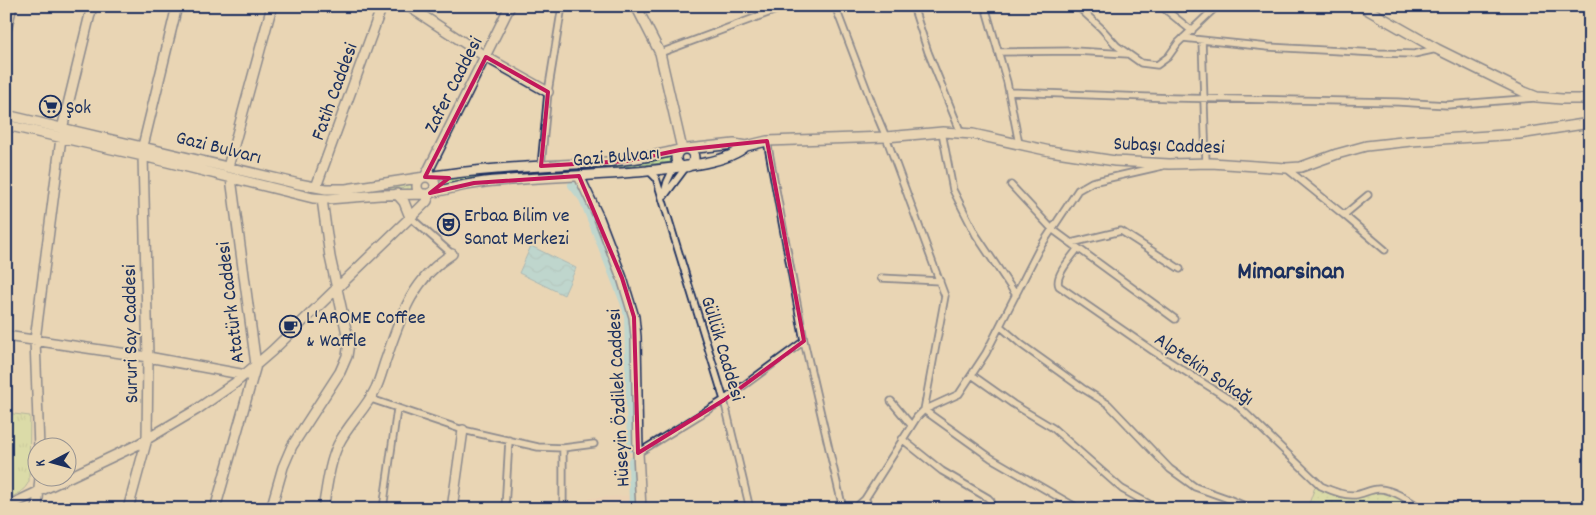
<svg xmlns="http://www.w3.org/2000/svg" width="1596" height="515" font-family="Dekko,sans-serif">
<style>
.built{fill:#edceb4}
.grass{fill:url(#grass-dots);stroke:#72897c}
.park{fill:url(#park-tufts);stroke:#72897c}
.water{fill:url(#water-waves);stroke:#5f94b3}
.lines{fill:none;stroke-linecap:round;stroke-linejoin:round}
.canal{stroke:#8cd7ec;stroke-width:8}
.street-casing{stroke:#1b2f5e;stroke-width:9}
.secondary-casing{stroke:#1b2f5e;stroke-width:12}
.street{stroke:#e9d6b4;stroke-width:5.5}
.secondary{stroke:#e9d6b4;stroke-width:9}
.marked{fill:none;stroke:#c2185b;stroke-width:4;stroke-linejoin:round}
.labels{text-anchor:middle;stroke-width:4;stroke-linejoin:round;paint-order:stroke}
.street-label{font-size:20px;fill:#1b2f5e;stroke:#e9d6b4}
.poi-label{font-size:20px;fill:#1b2f5e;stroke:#e9d6b4;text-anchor:start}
.district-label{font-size:25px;font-weight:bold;fill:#1b2f5e;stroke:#e9d6b4}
</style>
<defs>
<pattern id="grass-dots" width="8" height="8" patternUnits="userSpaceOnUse" patternTransform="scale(1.25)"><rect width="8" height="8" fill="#cae399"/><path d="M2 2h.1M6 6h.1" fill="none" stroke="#adc386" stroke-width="1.8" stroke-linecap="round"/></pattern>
<pattern id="park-tufts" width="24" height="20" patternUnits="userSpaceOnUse" patternTransform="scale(1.25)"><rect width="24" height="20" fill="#cae399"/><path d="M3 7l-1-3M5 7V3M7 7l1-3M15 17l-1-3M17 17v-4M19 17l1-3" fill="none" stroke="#adc386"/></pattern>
<pattern id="water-waves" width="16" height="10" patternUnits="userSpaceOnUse" patternTransform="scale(1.25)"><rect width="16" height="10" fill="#8cd7ec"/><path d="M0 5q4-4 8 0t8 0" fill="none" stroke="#78b9cd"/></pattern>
</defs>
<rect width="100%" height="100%" fill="#e9d6b4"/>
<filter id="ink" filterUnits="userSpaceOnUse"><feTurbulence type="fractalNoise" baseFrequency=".02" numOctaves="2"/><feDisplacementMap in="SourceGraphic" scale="10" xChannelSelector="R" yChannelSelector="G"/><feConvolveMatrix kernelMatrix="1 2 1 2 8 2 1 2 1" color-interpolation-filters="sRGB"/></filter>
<g filter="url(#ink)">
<path class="built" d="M631,495V509H589V498Z"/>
<path class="grass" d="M6,119L158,153L303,190C340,195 376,188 412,183V191L338,194L303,192L6,121Z
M672,157L673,162L581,171L498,176L440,185V179C517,173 596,172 672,157Z
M1315,487C1327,493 1342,501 1357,498C1364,496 1372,492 1380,492C1393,494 1406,502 1416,509H1307Z"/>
<path class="park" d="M6,413L30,416L29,481C25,491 16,495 6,500Z"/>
<path class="water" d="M531,246L576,268L564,295L519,273Z"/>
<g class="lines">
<path class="canal" d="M572,185L583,199L624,302L628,315L631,448
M632,461L633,509"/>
<defs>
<path id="street" d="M835,6L875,111L886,137L945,296L924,410L991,458L1079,509
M913,6L928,52L961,133
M985,6L1007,82L1019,144
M1077,6L1101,28L1117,46L1141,63L1157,65L1168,57L1178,43L1217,6
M1161,6L1192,31
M1183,38L1268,47L1377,53L1414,54L1437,49
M1202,40L1206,163
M998,52L1074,51L1128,54
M660,53L787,6
M1009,92L1174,98L1398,102L1447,105L1535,98
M942,132L953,190L976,235L1016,295
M767,141L804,341L843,509
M541,166L548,92L562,6
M1286,168L1344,215L1385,250
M648,170L656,178L724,400L750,509
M1011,185L1052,229L1175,319
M665,195L686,167
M663,197L667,182L677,161
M1344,215L1368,195
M410,217L452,254
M1071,243L1121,231L1180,269
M1078,248C1072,257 1054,276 1059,286L1153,351L1235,403L1321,486C1332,491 1344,496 1355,495C1363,494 1371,489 1379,489C1393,489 1410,501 1422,509
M881,278L940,281
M1000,326L1022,345L1082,388L1108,404L1170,469L1195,487L1226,498L1252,509
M972,375L1013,404L1053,428L1122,489L1158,509
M371,399L463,430L538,447L563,448L594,444
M891,401L911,425
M902,439L942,471L988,498L991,501L992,509
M563,448V509
M638,453L724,400L804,341
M865,499L872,509
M383,509L397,409
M505,509L509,440
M854,509L865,499L917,417L924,410L959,394L986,353L1039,249L1078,190L1092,182L1162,166"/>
<path id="secondary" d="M408,6L486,57L548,92
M1361,6L1437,49L1522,91L1537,97L1562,99H1590
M6,30L12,6
M6,115L299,184L326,189H346L425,177L510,6
M6,125L143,156L313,198L328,199L380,195L425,194
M62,129L92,6
M143,146L177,6
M687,149L734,144L746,146L767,141L886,137L943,132L973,134L1050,151L1115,161L1169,164L1211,163L1286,168L1301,167L1337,154L1366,146L1411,141L1519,134L1590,123
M676 158a9 9 0 1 1 18 0a9 9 0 1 1-18 0Z
M228,167L272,6
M579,176L599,218L622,278L634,317L636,337L638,453L641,509
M428,177C465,171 504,168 542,166C591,163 634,162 682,149L660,53L636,6
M417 186a9 9 0 1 1 18 0a9 9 0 1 1-18 0Z
M316,187L382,6
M397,194L404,202L410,217
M6,336L148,357L246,375
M39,448L35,340L61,138
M6,507L137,445L196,410L235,383L272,351L420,208L427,201L430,193L466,185L485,182C539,177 593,176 647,171C673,168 727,164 746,146
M37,509L40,478
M128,509L147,439L148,357L143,156
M215,509L256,365L231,178
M271,509L283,467L292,446L340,372L347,356L349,343L330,257L322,199
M323,509C327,488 329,464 338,445C348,424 366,409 376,388C380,379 382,371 385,362C400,319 411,280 452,254
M452,509L463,430"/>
</defs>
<use href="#street" class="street-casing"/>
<use href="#secondary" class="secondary-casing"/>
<use href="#street" class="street"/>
<use href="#secondary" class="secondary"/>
</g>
</g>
<path d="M0 0H1596V515H0ZM486,57L548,92L541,166L627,161L680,150L767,141L804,341L724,400L638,453L634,317L622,278L579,176L474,183L430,193L449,178L425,177Z" fill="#e9d6b4" fill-opacity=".55" fill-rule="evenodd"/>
<path class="marked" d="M486,57L548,92L541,166L627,161L680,150L767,141L804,341L724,400L638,453L634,317L622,278L579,176L474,183L430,193L449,178L425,177Z"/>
<defs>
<symbol id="supermarket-ring" viewBox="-11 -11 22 22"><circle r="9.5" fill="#e9d6b4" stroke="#1b2f5e" stroke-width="1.5"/><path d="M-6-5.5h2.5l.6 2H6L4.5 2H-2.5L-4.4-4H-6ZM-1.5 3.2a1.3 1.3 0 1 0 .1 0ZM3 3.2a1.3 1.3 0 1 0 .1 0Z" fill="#1b2f5e"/></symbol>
<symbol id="theatre-ring" viewBox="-11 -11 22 22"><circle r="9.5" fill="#e9d6b4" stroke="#1b2f5e" stroke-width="1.5"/><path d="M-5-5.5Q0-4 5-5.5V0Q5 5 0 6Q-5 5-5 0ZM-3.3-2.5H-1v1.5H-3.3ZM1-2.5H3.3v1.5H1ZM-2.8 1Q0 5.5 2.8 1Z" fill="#1b2f5e"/></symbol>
<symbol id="cafe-ring" viewBox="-11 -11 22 22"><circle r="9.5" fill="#e9d6b4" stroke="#1b2f5e" stroke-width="1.5"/><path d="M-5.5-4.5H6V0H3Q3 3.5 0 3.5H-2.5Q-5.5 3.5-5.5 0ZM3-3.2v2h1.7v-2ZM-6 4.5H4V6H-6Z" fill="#1b2f5e"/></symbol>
</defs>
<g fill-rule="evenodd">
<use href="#supermarket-ring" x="38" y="94" width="25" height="25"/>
<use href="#theatre-ring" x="436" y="212" width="25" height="25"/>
<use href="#cafe-ring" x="278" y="314" width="25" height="25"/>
</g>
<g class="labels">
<g class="street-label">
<text transform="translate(452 84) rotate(-63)" y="7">Zafer Caddesi</text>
<text transform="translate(333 91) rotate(-70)" y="7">Fatih Caddesi</text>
<text transform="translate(1169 144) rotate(2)" y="7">Subaşı Caddesi</text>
<text transform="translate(219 146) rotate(14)" y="7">Gazi Bulvarı</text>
<text transform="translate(616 155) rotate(-5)" y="7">Gazi Bulvarı</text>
<text transform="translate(229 303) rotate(-97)" y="7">Atatürk Caddesi</text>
<text transform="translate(129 334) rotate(-91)" y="7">Sururi Say Caddesi</text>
<text transform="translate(724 348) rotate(73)" y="7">Güllük Caddesi</text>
<text transform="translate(1205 368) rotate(34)" y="7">Alptekin Sokağı</text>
<text transform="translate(617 398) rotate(-93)" y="7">Hüseyin Özdilek Caddesi</text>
</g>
<g class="poi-label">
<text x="66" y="113">Şok</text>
<text x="464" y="221">Erbaa Bilim ve<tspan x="464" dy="23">Sanat Merkezi</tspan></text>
<text x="306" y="323">L'AROME Coffee<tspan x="306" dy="23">&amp; Waffle</tspan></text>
</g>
<g class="district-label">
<text x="1291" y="278">Mimarsinan</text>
</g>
</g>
<rect width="1596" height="515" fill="none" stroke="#e9d6b4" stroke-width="25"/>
<rect x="12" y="12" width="1571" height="490" fill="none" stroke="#1b2f5e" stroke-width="2" filter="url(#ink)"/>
<g transform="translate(52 462) rotate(264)"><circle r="24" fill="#e9d6b4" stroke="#979392"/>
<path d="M0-4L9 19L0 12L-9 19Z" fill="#1b2f5e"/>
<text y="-8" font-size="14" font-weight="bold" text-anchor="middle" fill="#1b2f5e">K</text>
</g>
</svg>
